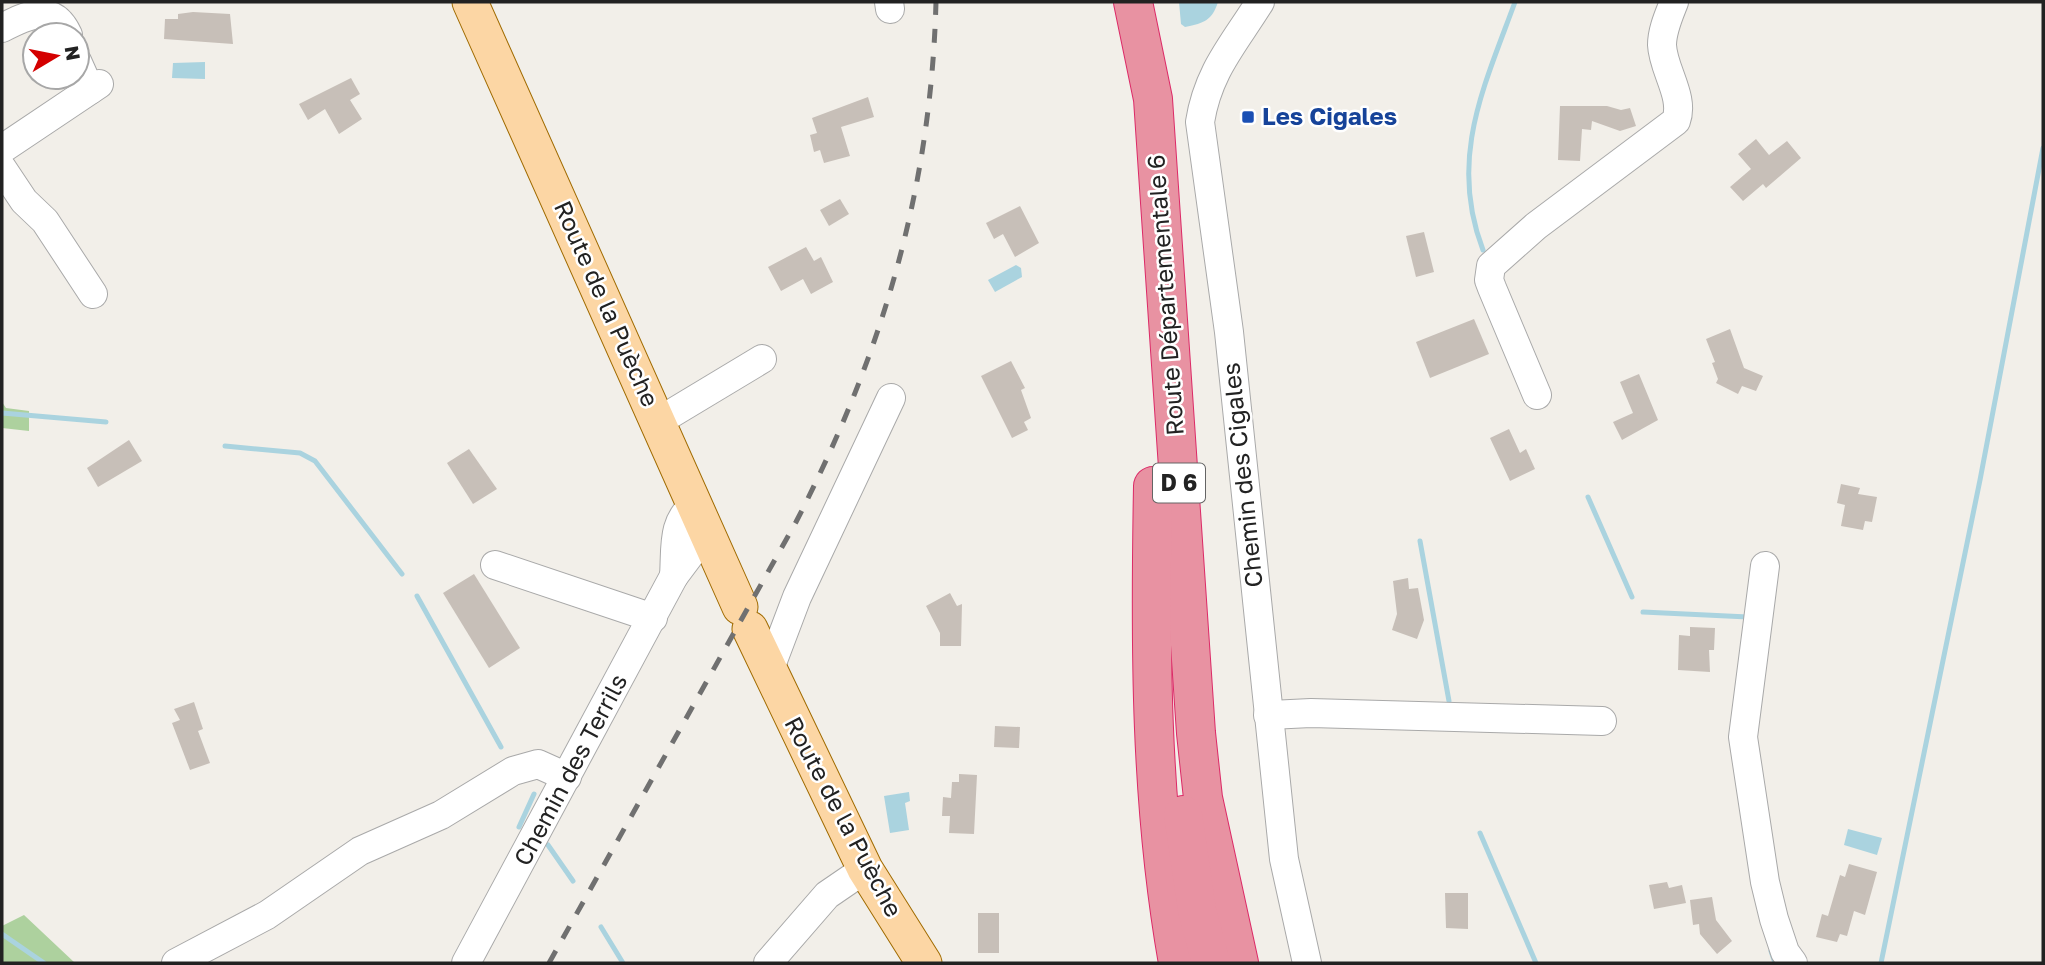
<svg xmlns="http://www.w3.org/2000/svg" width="2045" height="965" viewBox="0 0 2045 965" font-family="'Golos Text',sans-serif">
<rect width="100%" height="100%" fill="#f2efe9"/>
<g fill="#add19e">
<polygon points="2,402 6,408 29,411 29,431 2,428"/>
<polygon points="24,915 75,963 2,963 2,926"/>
</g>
<g fill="#aad3df">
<path d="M1179,2H1218C1212,20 1205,23 1185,27L1181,24Z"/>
<polygon points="205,62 205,79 172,78 173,63"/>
<polygon points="1016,265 1021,268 1022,277 995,292 988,280"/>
<polygon points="909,792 910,801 905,803 909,830 890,833 884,796"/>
<polygon points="1848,829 1882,838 1877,855 1844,845"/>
</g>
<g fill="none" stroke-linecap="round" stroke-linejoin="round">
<g stroke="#aad3df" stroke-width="5">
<path d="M1483,250C1448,159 1484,87 1515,2"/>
<polyline points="2,413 106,422"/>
<polyline points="225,446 300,453 315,461 402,574"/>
<polyline points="1588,497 1632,597"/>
<polyline points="1420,541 1449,701"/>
<polyline points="417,596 501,747"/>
<polyline points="1643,612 1748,617"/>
<polyline points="519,827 534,794"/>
<polyline points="1480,833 1536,963"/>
<polyline points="548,845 573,881"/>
<polyline points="601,927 623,963"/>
<polyline points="2,934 44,963"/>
<polyline points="1771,951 1775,963"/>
<polyline points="1881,963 1980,480 2043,148"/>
</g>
</g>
<g fill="#c7bfb8">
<polygon points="193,12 230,14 233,44 164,39 165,19 178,19 178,14"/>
<polygon points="351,78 360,94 350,100 362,119 339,134 325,109 308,120 299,104"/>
<polygon points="868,97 874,117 841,127 850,156 824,163 820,150 814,152 810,135 817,133 812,118"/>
<polygon points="1560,106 1607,106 1621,110 1630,108 1636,126 1620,131 1592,121 1591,130 1582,129 1580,161 1558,160"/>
<polygon points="1756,139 1769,155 1787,141 1801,158 1766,188 1763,184 1743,201 1730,187 1751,169 1738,154"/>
<polygon points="840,199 849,214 829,226 820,210"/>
<polygon points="1020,206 1039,243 1015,257 1003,234 994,239 986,223"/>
<polygon points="1424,232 1434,272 1416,277 1406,236"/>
<polygon points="806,247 814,261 821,257 833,282 811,294 803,279 781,291 768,267"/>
<polygon points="1474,319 1489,354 1430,378 1416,342"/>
<polygon points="1730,329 1744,368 1763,376 1756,391 1742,386 1738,394 1716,383 1718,379 1712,363 1715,362 1706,339"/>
<polygon points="1011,361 1025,388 1021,390 1031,418 1024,422 1028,430 1012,438 981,376"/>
<polygon points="1639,374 1658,420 1622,440 1613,422 1633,413 1620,382"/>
<polygon points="1509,429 1520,453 1526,449 1535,469 1510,481 1490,438"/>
<polygon points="129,440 142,461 98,487 87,468"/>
<polygon points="469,449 497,489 473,504 447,463"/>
<polygon points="1841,484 1860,488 1858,494 1877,497 1872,522 1865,521 1863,530 1841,526 1845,505 1837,503"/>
<polygon points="474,574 520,648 489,668 443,593"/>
<polygon points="1408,578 1409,589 1418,588 1424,620 1417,639 1392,630 1397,614 1393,581"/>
<polygon points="950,593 957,606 962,604 961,646 940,646 940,633 926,606"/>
<polygon points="1690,627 1715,628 1714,650 1709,650 1710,672 1678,670 1679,635 1690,636"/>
<polygon points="194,702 203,729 198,731 210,763 190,770 172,723 180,720 174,709"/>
<polygon points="995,726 1020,727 1019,748 994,747"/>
<polygon points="959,774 977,775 974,834 949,833 950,816 942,816 943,797 951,798 952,782 959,782"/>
<polygon points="1849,864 1877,872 1865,915 1854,911 1847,936 1840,934 1837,942 1816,937 1822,914 1828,916 1840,875 1845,877"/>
<polygon points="1667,882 1669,888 1682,885 1686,903 1654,909 1649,885"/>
<polygon points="1445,893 1468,893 1468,929 1446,928"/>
<polygon points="1712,897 1716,920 1732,941 1717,954 1700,934 1699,924 1693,925 1690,900"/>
<rect x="978" y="913" width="21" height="40"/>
</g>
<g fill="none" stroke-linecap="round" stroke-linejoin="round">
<defs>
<g id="minor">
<polyline points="889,2 890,9"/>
<path d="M1260,2C1234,44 1208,71 1200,122L1229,332L1284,859L1307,963"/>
<path d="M2,28C27,15 53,2 68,35"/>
<polyline points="77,61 90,90"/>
<polyline points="2,149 99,84"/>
<polyline points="2,168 24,201 45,221 93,294"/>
<path d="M1537,395L1492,288L1489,280L1491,266L1536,226L1676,121C1685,97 1663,70 1662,45C1662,30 1669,15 1674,2"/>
<polyline points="659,421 762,359"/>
<path d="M696,504C671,520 676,549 674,576L695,548L710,538"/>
<polyline points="495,565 653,618"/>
<polyline points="1765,566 1743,737 1765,882 1774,919 1785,952 1793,963"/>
<polyline points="769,671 797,597 891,398"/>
<polyline points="1268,715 1311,713 1602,721"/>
<polyline points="176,963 267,915 360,851 441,815 513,771 538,764 567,777"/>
<polyline points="466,963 674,576"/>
<polyline points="768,963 827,895 865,869"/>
</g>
<g id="major">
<polyline points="470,2 740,607"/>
<polyline points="750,629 865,869 924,963"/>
</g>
<g id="highway">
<polyline points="1133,2 1153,99 1196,733 1203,798 1239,963"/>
<path d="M1153,486C1150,647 1150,805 1178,963"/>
<polyline points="1183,815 1197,910 1211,963"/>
</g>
</defs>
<use href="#minor" stroke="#a9a9a9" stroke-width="30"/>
<use href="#major" stroke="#a06b00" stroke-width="37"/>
<use href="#highway" stroke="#dc2a67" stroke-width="40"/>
<use href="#minor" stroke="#fff" stroke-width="28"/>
<use href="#major" stroke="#fcd6a4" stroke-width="35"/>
<use href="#highway" stroke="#e892a2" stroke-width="38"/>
<path stroke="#707070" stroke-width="5" stroke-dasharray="14 14" stroke-linecap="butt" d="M549,963L796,522C882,355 931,190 936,2"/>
</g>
<rect fill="#1a4fb4" stroke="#fff" stroke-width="2.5" x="1241" y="110" width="14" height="14" rx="3.5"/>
<g text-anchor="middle" stroke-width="5" stroke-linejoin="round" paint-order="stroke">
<rect fill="#fff" stroke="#646464" stroke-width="2" x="1153" y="463.5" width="52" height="39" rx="5"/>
<g font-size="23" font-weight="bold" fill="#222">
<text x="1179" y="491">D 6</text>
</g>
<g font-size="24" font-weight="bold" fill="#164399" stroke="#fff" text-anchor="start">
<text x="1262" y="125">Les Cigales</text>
</g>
<g font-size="24" fill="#222" stroke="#fff">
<text transform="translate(1166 295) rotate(-94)" y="8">Route Départementale 6</text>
<text transform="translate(606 304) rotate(66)" y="8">Route de la Puèche</text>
<text transform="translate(1243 475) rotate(-96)" y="8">Chemin des Cigales</text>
<text transform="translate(571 770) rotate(-62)" y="8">Chemin des Terrils</text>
<text transform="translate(843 817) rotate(62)" y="8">Route de la Puèche</text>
</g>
</g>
<rect width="2045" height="965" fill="none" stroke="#222222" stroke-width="7"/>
<g transform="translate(56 56) rotate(80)"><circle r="33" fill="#ffffff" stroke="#a7a7a7" stroke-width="2"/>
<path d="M0-5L12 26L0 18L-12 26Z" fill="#d40000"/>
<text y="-10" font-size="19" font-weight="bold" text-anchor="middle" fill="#222222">N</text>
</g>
</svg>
